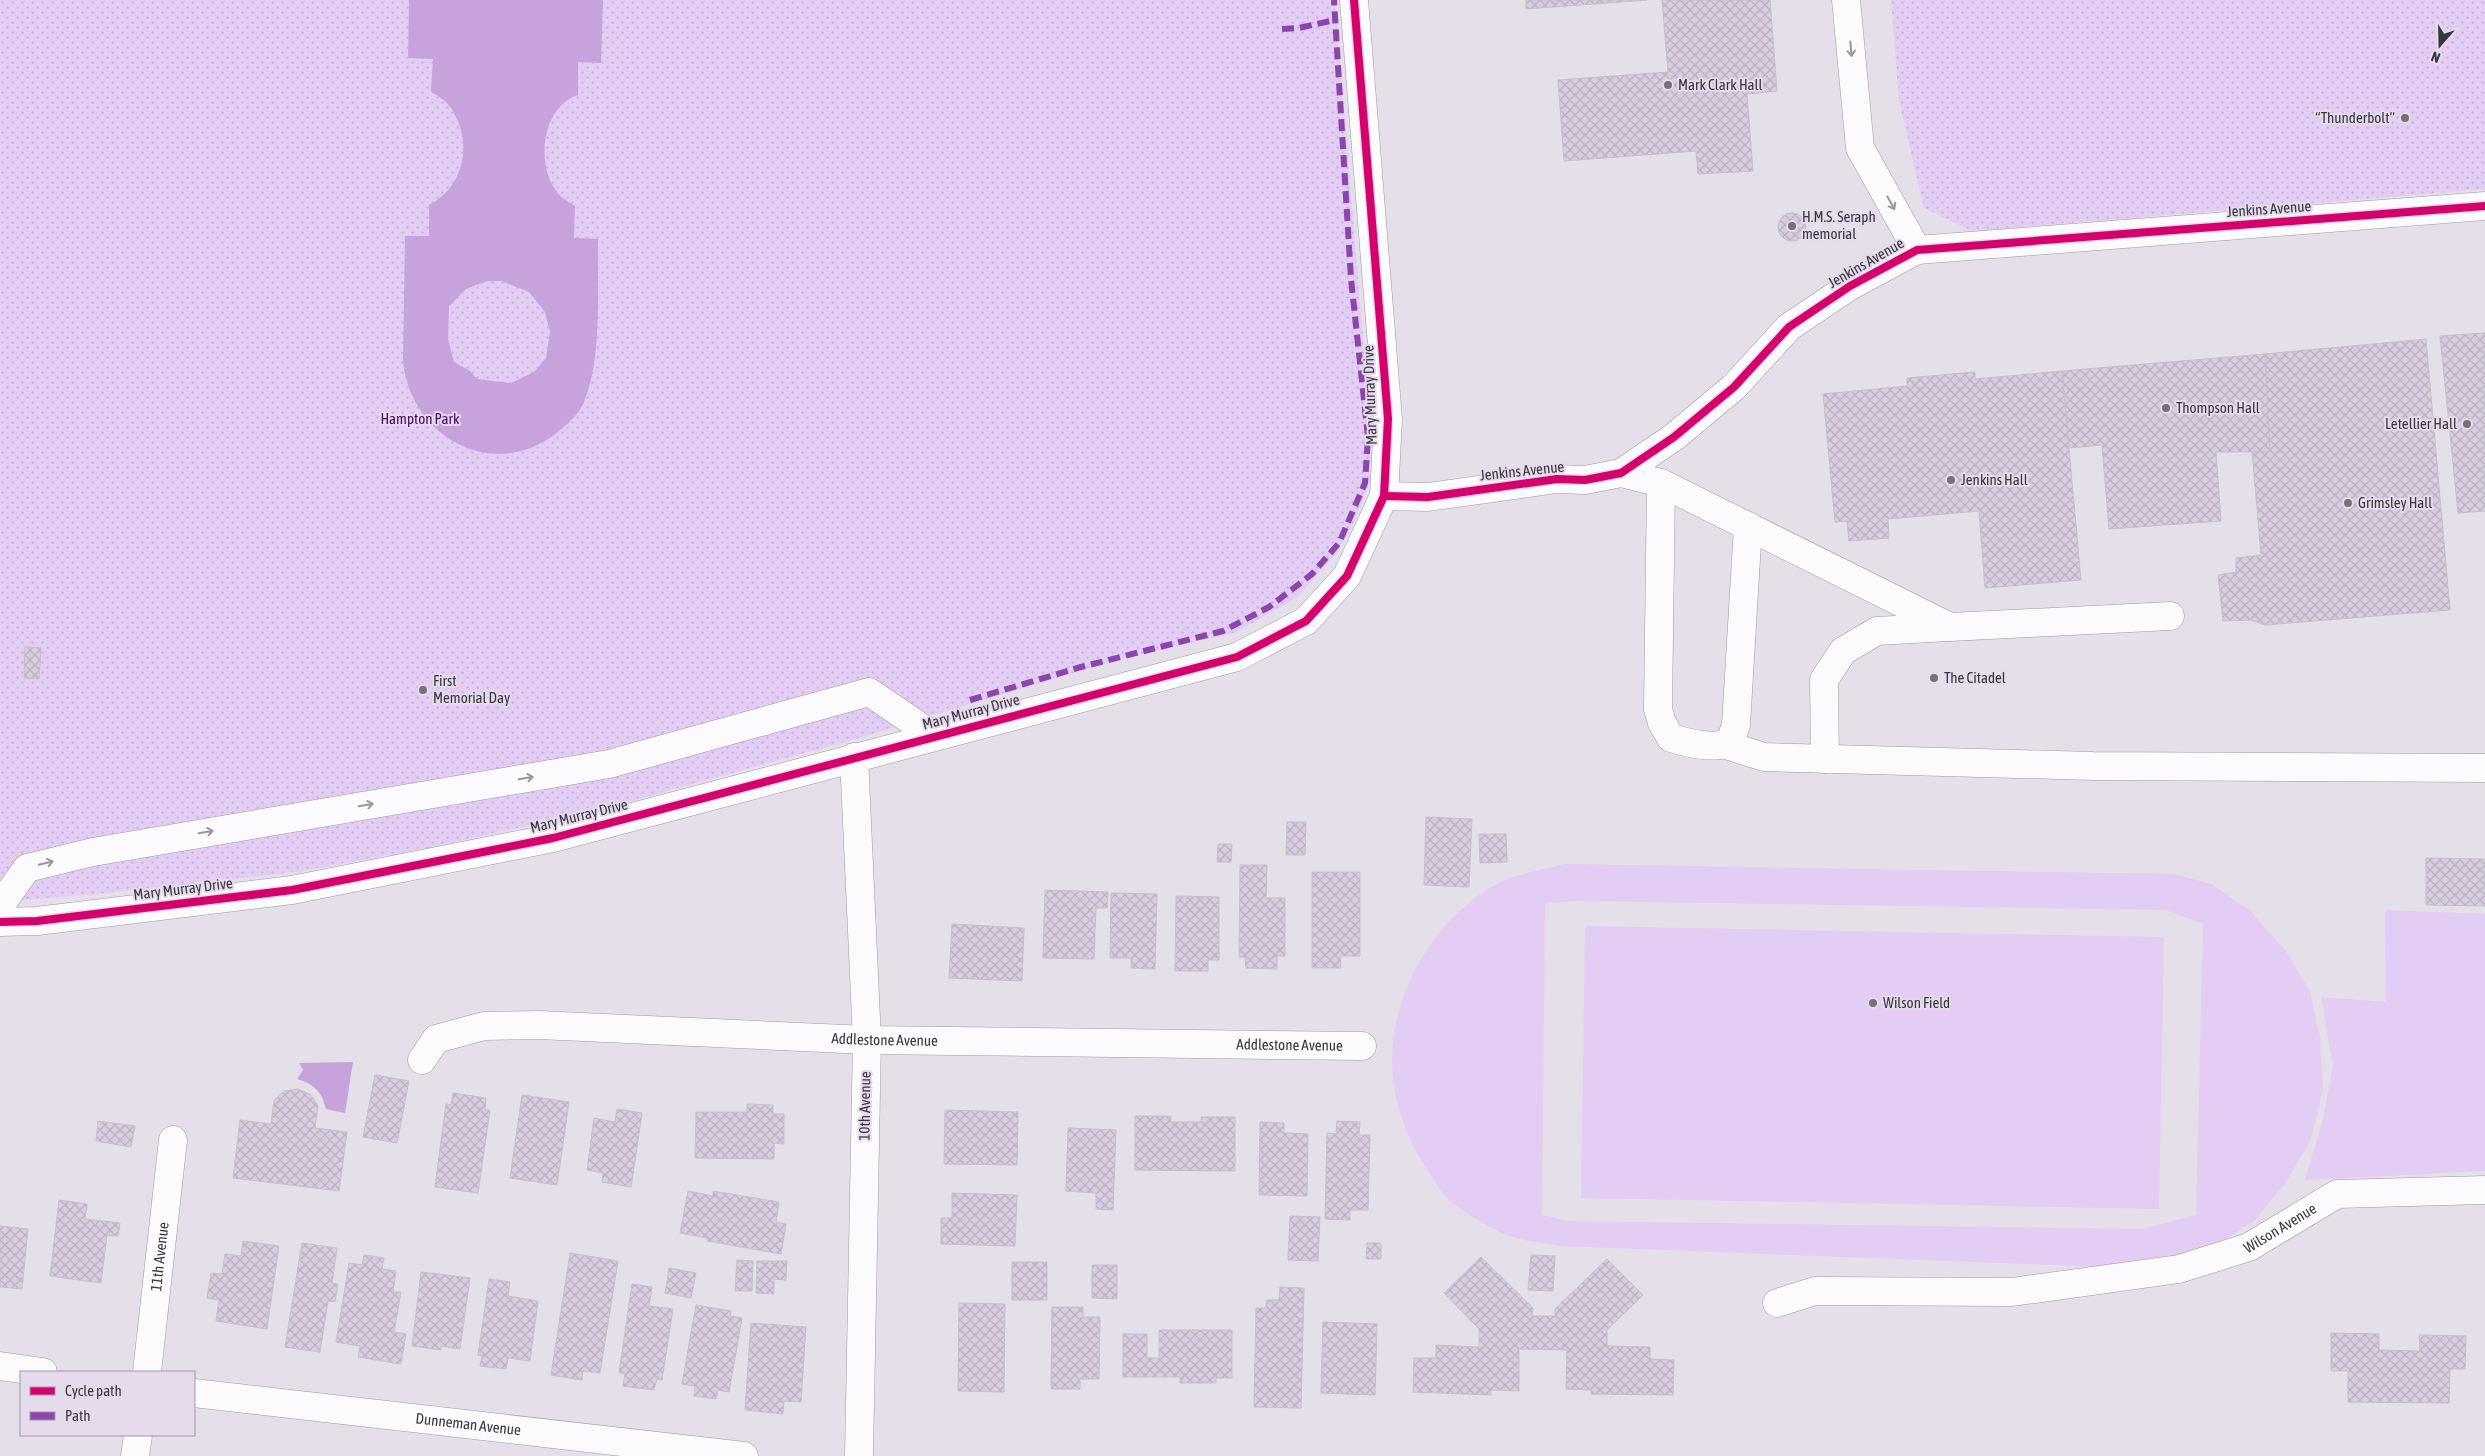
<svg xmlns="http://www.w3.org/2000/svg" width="2485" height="1456" viewBox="0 0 2485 1456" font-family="'Asap Condensed',sans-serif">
<defs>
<pattern id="grass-dots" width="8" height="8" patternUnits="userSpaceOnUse" patternTransform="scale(1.25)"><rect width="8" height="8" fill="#e4cdf4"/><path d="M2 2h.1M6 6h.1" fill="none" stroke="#c4b1d2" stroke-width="1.8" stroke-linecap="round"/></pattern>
<pattern id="building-cross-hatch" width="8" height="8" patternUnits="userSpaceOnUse" patternTransform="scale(1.25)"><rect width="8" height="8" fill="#d8cde0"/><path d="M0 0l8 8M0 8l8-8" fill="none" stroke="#bab1c1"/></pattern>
</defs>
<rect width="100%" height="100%" fill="#e4dfe8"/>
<g fill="url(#grass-dots)">
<polygon points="0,0 1335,0 1371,437 1370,481 1355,520 1335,555 1296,598 1237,632 1115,660 859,738 595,811 427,848 303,871 96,894 0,902"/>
<polygon points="1891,0 2485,0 2485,189 1972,231 1924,208 1899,101"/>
</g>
<g fill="#e4cdf4" fill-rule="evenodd">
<path d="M1565,864L2174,874L2212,884L2250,911L2286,951L2310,992L2320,1037L2323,1089L2311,1139L2286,1182L2254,1221L2214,1246L2161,1265L2105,1267L1561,1246C1546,1243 1530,1242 1516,1238C1491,1230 1465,1214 1445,1196C1438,1188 1432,1176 1426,1168C1407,1138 1393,1101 1392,1065C1390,994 1434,918 1497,884C1517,873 1543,870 1565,864ZM1579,901L2166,910L2203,924L2196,1215L2143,1229L1569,1221L1542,1215L1545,903Z"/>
<polygon points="2385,910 2485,914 2485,1171 2305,1180 2323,1119 2333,1066 2321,997 2386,1002"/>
<polygon points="1585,926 2164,937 2159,1209 1581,1198"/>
</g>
<g fill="#c6a4db" fill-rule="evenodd">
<path d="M409,0H603L601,63L578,62V95C542,106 535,165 557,192C561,198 569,202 575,206L574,238L598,239C597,287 603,367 581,408C575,418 563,428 554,435C490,482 410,435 403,361L405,236H429V205C467,186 474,135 447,103C442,98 436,95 431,91L433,59L408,58ZM487,281H501L529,292L545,312L550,332L546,358L534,372L511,383L477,379L470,371L454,362L448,339L449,306L466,289Z"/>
<path d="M353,1062L345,1113L326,1109C322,1092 314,1084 297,1079L303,1070L299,1063Z"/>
</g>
<g fill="url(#building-cross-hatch)" stroke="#c4c0c7">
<polygon points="1526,0 1647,0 1526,9"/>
<polygon points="1662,0 1770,0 1777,91 1747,94 1753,171 1698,174 1696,151 1564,161 1558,80 1668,72"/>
<circle cx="1792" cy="227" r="14"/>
<polygon points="2485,333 2485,511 2458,513 2440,336"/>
<polygon points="2426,339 2450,610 2265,625 2251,620 2223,621 2218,575 2236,572 2236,558 2261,555 2252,451 2270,452 2265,354"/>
<polygon points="2265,354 2270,452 2216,452 2221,521 2109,529 2102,445 2069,448 2062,371"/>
<polygon points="2062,371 2081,580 1985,588 1979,511 1888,519 1889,538 1849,541 1847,521 1835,522 1823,394 1907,386 1907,378 1975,372 1975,379"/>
<polygon points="25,647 41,648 39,679 24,678"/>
<polygon points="1426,817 1472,819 1469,887 1424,885"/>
<polygon points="1287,822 1306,822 1305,855 1286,855"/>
<polygon points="1479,834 1506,834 1507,862 1480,863"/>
<polygon points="1218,844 1232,844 1231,862 1217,862"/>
<polygon points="2426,858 2485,859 2485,906 2426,905"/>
<polygon points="1240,865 1267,865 1266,898 1285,898 1285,956 1277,956 1277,969 1246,968 1245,957 1239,957"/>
<polygon points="1312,872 1360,872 1360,956 1340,956 1341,968 1312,968"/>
<polygon points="1045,890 1108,892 1107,908 1096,908 1094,959 1043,958"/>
<polygon points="1111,893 1157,894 1155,969 1131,968 1131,958 1110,958"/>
<polygon points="1176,896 1219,897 1219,960 1208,960 1208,971 1175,971"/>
<polygon points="952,924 1024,928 1022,981 949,978"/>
<polygon points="375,1075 409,1081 397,1143 363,1137"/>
<polygon points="298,1089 310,1094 318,1106 315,1128 347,1132 339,1191 233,1178 240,1120 271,1124 274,1100 284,1091"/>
<polygon points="453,1093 486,1098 485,1110 490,1110 478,1193 435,1187 446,1104 451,1105"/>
<polygon points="522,1095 569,1102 557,1185 510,1178"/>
<polygon points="747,1104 773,1105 773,1114 784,1114 784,1144 774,1143 774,1159 695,1158 696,1112 747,1112"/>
<polygon points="617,1109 642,1113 631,1187 602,1182 603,1173 587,1170 594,1118 615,1122"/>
<polygon points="945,1110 1018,1112 1017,1165 944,1164"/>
<polygon points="1135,1116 1171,1116 1171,1122 1201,1122 1201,1117 1235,1117 1235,1171 1135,1170"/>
<polygon points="98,1121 135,1126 131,1147 96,1141"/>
<polygon points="1337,1121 1360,1122 1359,1135 1370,1135 1368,1210 1350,1210 1350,1220 1325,1219 1327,1133 1336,1134"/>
<polygon points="1260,1122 1284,1123 1284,1133 1308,1134 1307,1196 1259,1195"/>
<polygon points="1068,1128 1116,1130 1113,1210 1096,1209 1096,1193 1066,1191"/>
<polygon points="688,1191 713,1196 713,1191 779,1202 776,1222 786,1224 781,1254 707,1241 707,1238 680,1233"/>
<polygon points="952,1193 1017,1195 1015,1246 941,1244 941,1218 952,1218"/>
<polygon points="59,1200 87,1204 85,1219 120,1223 118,1236 107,1235 101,1283 50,1276"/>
<polygon points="1290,1216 1320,1217 1318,1261 1288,1260"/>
<polygon points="0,1226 28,1229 22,1289 0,1287"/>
<polygon points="243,1241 279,1246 267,1329 216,1321 219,1300 207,1298 211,1273 222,1274 225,1254 241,1256"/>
<polygon points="302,1243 337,1248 332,1283 338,1284 335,1302 328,1301 320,1352 285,1347"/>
<polygon points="1367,1243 1381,1243 1381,1259 1366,1259"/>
<polygon points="570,1253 618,1261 600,1373 583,1371 582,1380 551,1375"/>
<polygon points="364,1255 384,1258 382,1269 396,1271 393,1292 401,1292 394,1332 406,1334 401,1364 358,1357 360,1346 336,1342 349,1263 362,1265"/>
<polygon points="1531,1255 1555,1256 1553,1291 1528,1290"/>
<polygon points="1481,1257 1533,1308 1532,1316 1555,1316 1555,1309 1607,1259 1643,1295 1607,1330 1607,1346 1650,1347 1650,1359 1674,1360 1673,1395 1591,1394 1591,1390 1566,1389 1567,1350 1519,1349 1519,1391 1491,1390 1491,1395 1413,1392 1414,1358 1436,1358 1436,1345 1479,1347 1479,1329 1444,1293"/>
<polygon points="737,1260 753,1261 752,1291 735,1291"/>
<polygon points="757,1261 787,1261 786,1280 774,1279 774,1294 756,1293"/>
<rect x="1012" y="1262" width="35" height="38"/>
<polygon points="1092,1265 1117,1265 1117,1299 1092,1298"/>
<polygon points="669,1268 696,1273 691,1298 665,1293"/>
<polygon points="421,1272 470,1278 460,1349 441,1346 441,1350 412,1346"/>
<polygon points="489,1279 510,1282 508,1296 538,1301 530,1361 508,1358 506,1369 480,1366 482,1356 478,1355"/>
<polygon points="632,1284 652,1287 649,1306 673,1309 662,1380 657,1379 654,1390 623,1386 625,1374 619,1373"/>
<polygon points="1280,1287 1304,1288 1301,1408 1254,1407 1256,1308 1266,1308 1266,1300 1279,1300"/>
<polygon points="959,1303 1005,1304 1004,1392 958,1391"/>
<polygon points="696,1305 731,1311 730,1316 742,1318 729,1392 718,1390 716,1399 694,1396 695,1386 682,1384"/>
<polygon points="1052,1307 1083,1307 1083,1317 1100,1317 1099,1379 1080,1379 1080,1389 1051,1389"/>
<polygon points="1323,1322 1377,1324 1375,1395 1321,1393"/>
<polygon points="751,1323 806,1327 801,1402 784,1401 783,1414 745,1410"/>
<polygon points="1159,1330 1232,1330 1232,1378 1216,1378 1216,1383 1180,1383 1180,1377 1123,1377 1123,1334 1147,1334 1147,1358 1159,1358"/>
<polygon points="2331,1333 2379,1334 2379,1350 2420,1351 2419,1335 2466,1336 2465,1369 2450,1369 2449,1403 2348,1402 2348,1371 2331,1371"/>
</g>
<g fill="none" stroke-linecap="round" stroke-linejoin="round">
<defs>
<g id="minor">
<polyline points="1846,0 1860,148 1917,250"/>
<polyline points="1621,473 1661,483 1950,627 2170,616"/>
<path d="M1661,483L1658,709L1662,723L1671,738C1684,742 1720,752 1730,740C1733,736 1734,729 1736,725L1748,526"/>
<polyline points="1384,496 1428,497 1557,479 1585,480 1621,473 1674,437 1734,387 1789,327 1850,286 1917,250 2485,206"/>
<polyline points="1723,744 1764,757 2093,766 2485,768"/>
<polyline points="854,757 867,1040 859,1456"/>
<polyline points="1825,759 1824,680 1843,651 1877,631 1948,627"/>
<polyline points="0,906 27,868 93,852 609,764 869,692 934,736"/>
<polyline points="0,922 37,921 292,890 553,838 1237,657 1306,621 1347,576 1384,496 1388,419 1354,0"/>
<path id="s1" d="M422,1060L436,1039L484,1026L539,1025L867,1040L1362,1046"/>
<path id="s2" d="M1777,1303L1815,1291L2012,1292L2179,1269L2249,1247L2337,1194L2485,1190"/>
<polyline points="0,1366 43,1372"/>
<path id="s3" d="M147,1372L173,1140"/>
<path id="s4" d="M194,1393L744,1456"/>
<polyline points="135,1456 138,1435"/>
</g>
</defs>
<use href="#minor" stroke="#9e9aa0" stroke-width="29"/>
<use href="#minor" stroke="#fbfafc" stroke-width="28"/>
<g stroke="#8e44ad" stroke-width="6" stroke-dasharray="12 6" stroke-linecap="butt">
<polyline points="1282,29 1299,28 1335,20"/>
<polyline points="970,700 1081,667 1223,631 1269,607 1312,574 1339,543 1365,483 1368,437 1351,279 1334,0"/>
</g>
<defs>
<g id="cycleway">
<polyline points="1384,496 1428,497 1557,479 1585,480 1621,473 1674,437 1734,387 1789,327 1850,286 1917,250 2485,206"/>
<polyline points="0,922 37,921 292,890 553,838 1237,657 1306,621 1347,576 1384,496 1388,419 1354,0"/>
</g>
</defs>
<use href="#cycleway" stroke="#e5dbec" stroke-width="11"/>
<use href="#cycleway" stroke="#d6006c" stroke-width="8"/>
</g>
<defs><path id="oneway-shaft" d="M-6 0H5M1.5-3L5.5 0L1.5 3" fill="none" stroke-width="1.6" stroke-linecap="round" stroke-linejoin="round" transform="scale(1.25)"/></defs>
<g stroke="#9a989c">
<use href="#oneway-shaft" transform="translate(1851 49) rotate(85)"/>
<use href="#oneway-shaft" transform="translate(1891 203) rotate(61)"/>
<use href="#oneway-shaft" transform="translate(526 778) rotate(-10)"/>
<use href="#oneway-shaft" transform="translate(366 805) rotate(-10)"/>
<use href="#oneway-shaft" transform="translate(206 832) rotate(-10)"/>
<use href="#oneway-shaft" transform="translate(46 863) rotate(-14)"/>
</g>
<g fill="#767179" stroke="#e5dbec" stroke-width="2">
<circle cx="1668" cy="85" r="5"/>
<circle cx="2405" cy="118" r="5"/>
<circle cx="1792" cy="226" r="5"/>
<circle cx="2166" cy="408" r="5"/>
<circle cx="2467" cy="424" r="5"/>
<circle cx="1951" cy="480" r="5"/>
<circle cx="2348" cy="503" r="5"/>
<circle cx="1934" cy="678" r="5"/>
<circle cx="423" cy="690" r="5"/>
<circle cx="1873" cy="1003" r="5"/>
</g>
<g text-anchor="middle" stroke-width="4" stroke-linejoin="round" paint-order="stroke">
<g font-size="15" fill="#3a363d" stroke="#e5dbec" text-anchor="start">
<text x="1678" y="90">Mark Clark Hall</text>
<text x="2395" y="123" text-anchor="end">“Thunderbolt”</text>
<text x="1802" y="222">H.M.S. Seraph<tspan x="1802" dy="17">memorial</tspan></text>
<text x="2176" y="413">Thompson Hall</text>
<text x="2457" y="429" text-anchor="end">Letellier Hall</text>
<text x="1961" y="485">Jenkins Hall</text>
<text x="2358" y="508">Grimsley Hall</text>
<text x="1944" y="683">The Citadel</text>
<text x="433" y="686">First<tspan x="433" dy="17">Memorial Day</tspan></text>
<text x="1883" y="1008">Wilson Field</text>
</g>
<g font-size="15" fill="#3a363d" stroke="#e5dbec">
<text transform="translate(2269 209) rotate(-4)" y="5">Jenkins Avenue</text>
<text transform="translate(1866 263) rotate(-30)" y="5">Jenkins Avenue</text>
<text transform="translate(1370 395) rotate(-92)" y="5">Mary Murray Drive</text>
<text transform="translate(1522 471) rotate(-6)" y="5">Jenkins Avenue</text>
<text transform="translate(971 712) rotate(-15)" y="5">Mary Murray Drive</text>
<text transform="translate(579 816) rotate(-14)" y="5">Mary Murray Drive</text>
<text transform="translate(183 889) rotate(-7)" y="5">Mary Murray Drive</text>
<text dy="5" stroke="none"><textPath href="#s1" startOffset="476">Addlestone Avenue</textPath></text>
<text dy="5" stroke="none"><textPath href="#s1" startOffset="881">Addlestone Avenue</textPath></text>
<text transform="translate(865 1106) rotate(-89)" y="5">10th Avenue</text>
<text dy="5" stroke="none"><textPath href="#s2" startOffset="515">Wilson Avenue</textPath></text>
<text dy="5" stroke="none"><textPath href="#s3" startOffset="116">11th Avenue</textPath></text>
<text dy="5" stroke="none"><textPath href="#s4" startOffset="276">Dunneman Avenue</textPath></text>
</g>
<g font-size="15" fill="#470563" stroke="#e5dbec">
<text x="420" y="424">Hampton Park</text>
</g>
</g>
<rect x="20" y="1371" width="175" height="65" fill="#e5dbec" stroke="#a199a6"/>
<rect x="30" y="1387" width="25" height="8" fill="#d6006c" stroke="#a199a6"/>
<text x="65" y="1396" font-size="15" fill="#3a363d">Cycle path</text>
<rect x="30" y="1412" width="25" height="8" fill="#8e44ad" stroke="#a199a6"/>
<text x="65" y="1421" font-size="15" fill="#3a363d">Path</text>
<g transform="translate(2440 45) rotate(200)" stroke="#e5dbec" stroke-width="4" paint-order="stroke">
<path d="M0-4L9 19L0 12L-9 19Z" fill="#3a363d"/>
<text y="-8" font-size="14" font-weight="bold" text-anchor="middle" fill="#3a363d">N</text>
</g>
</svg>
